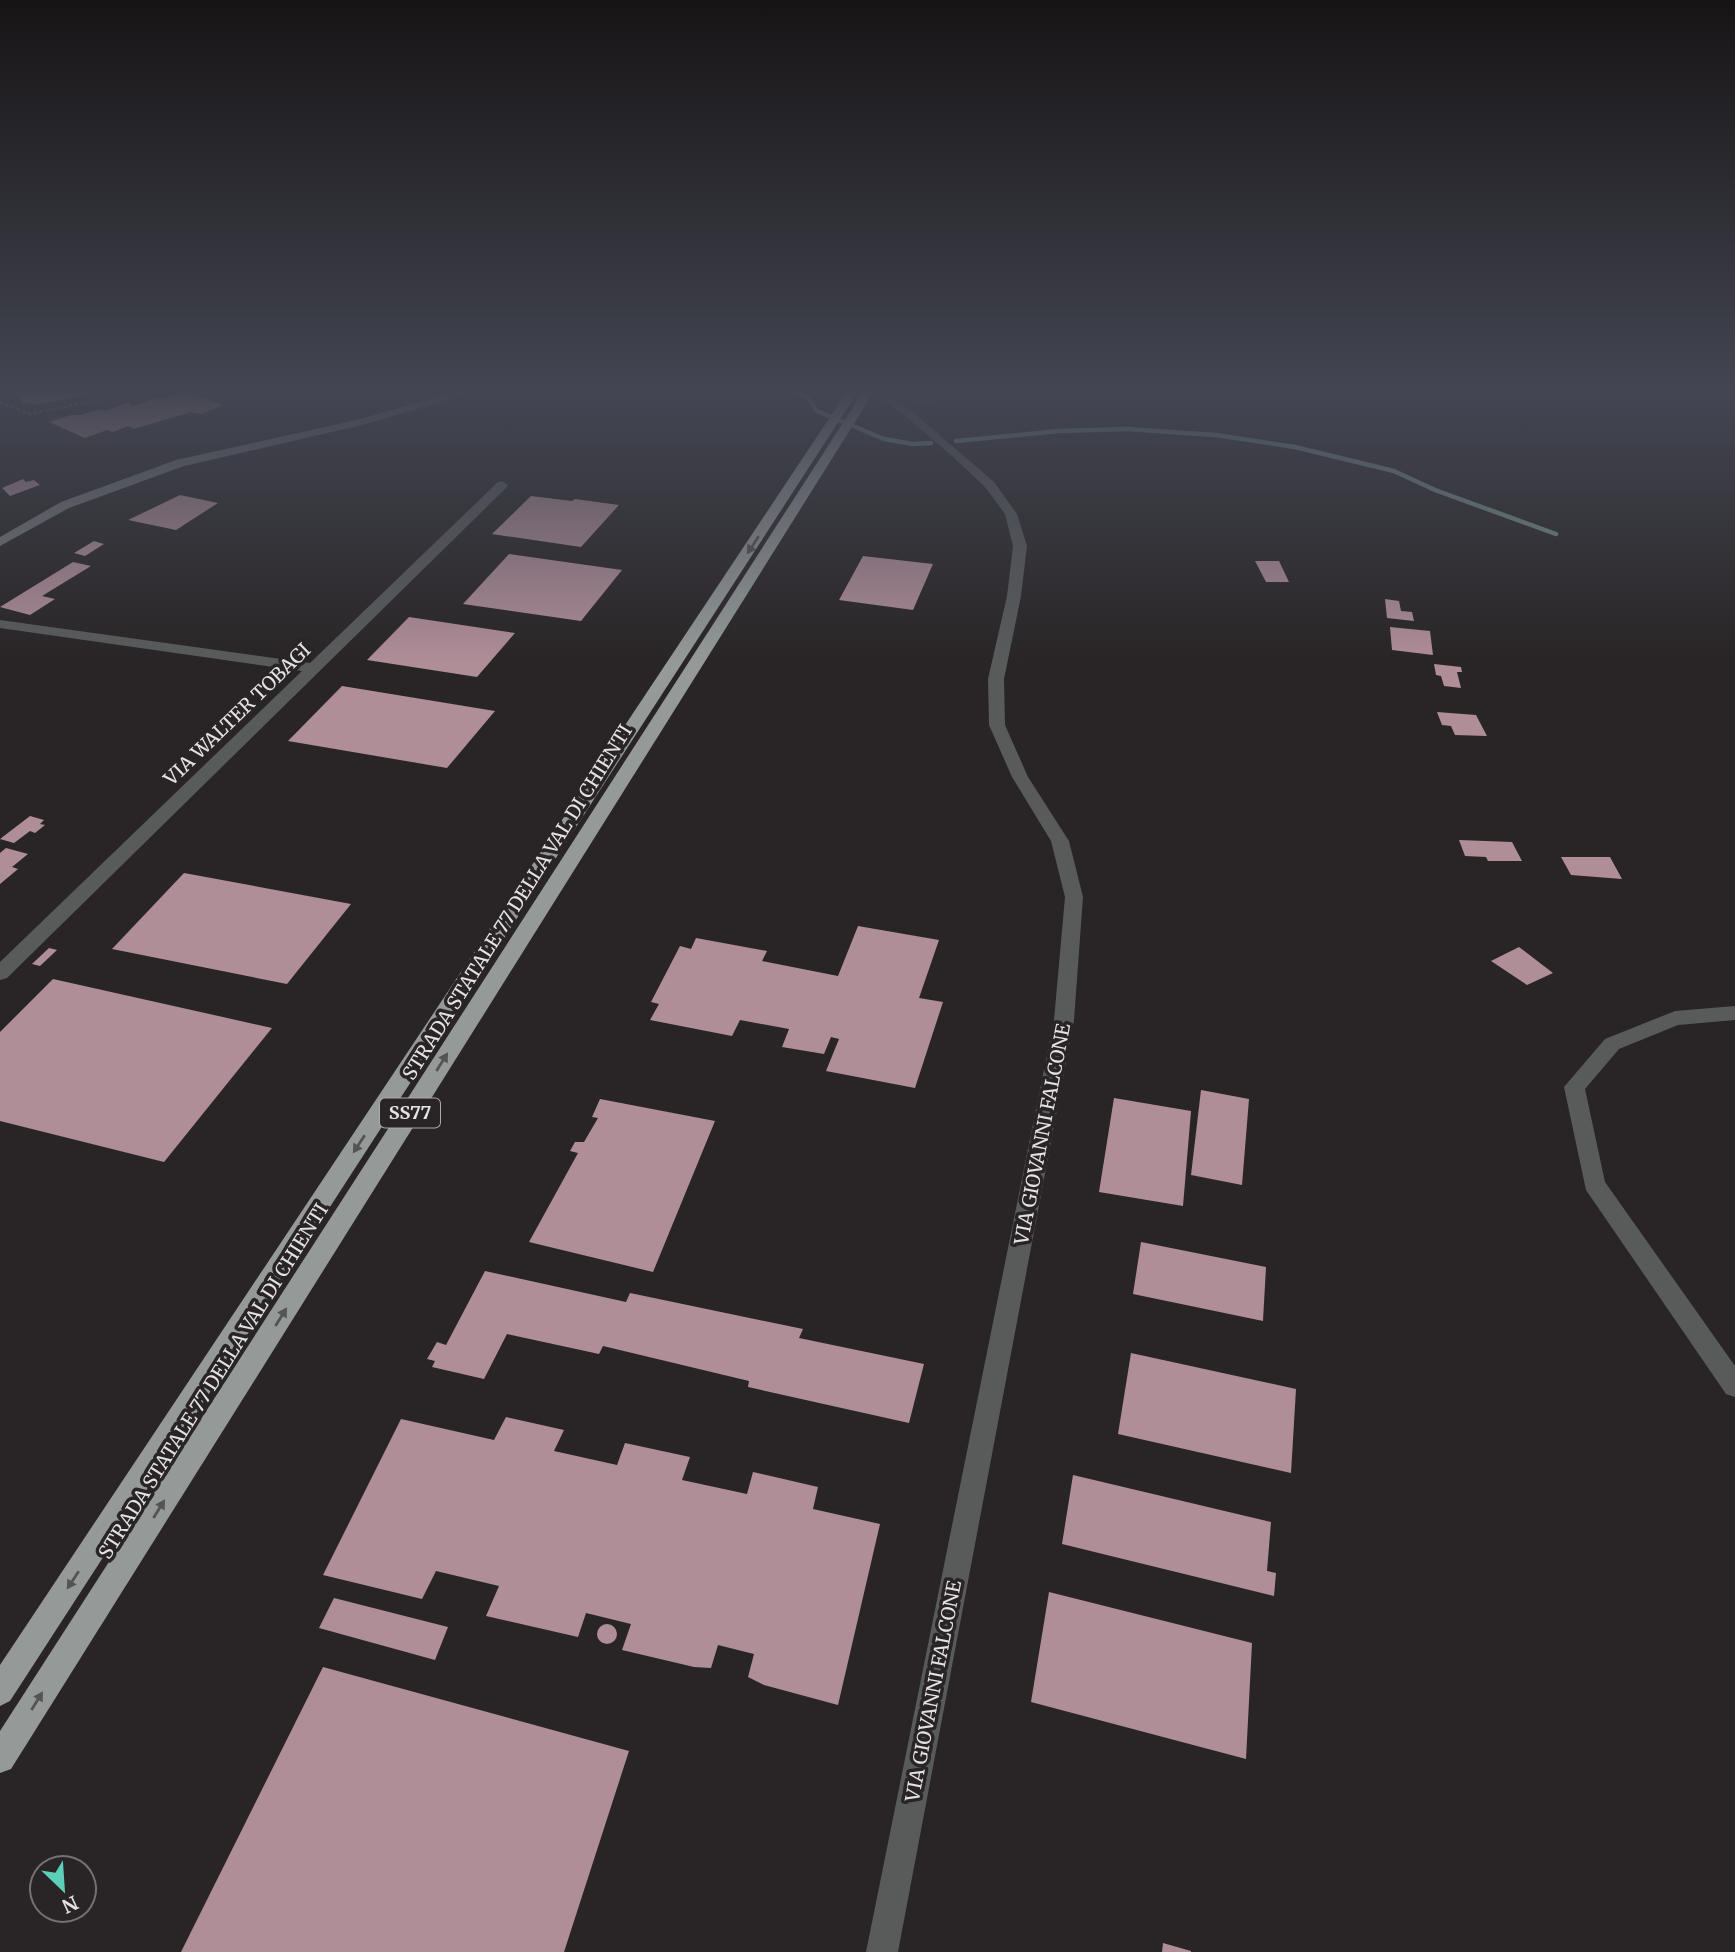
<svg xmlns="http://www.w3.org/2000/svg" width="1735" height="1952" viewBox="0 0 1735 1952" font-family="Merriweather,serif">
<rect width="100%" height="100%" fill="#292526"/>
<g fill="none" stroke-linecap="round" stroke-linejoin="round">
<g stroke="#7a938e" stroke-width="4.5">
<polyline points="793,390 808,398 817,411 884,439 913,444 931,443"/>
<polyline points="956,441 1059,431 1127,429 1216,435 1295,447 1394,471 1435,490 1556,534"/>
</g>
</g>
<g fill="#b08e98">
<polygon points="11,390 86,390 89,394 34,405 31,402 25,404"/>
<polygon points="187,391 223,405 201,414 191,412 134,429 128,426 113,432 107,430 85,438 49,422 71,415 81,415 99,409 105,411 127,403 133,406 158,397 163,399"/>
<polygon points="23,479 26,482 34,480 40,485 10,496 2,488"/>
<polygon points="180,495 218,503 176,530 128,520"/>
<polygon points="531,496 572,501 575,499 619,505 581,547 492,534"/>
<polygon points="94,541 104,544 85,556 74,553"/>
<polygon points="509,554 622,570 581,621 463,604"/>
<polygon points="863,556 933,564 913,610 839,600"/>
<polygon points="1255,561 1279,561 1289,582 1266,582"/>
<polygon points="73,562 91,566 42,596 55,599 30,615 0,607"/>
<polygon points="1385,599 1399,601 1401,611 1412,612 1414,621 1387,618"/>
<polygon points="409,617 515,633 477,677 367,660"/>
<polygon points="1390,627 1430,631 1433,655 1392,650"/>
<polygon points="1434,664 1461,667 1462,672 1457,672 1461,688 1444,686 1441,676 1436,675"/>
<polygon points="342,686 495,711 447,768 288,741"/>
<polygon points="1437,712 1476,715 1487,736 1455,735 1451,726 1442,725"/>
<polygon points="30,816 44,820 40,824 45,825 35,833 30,831 14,843 0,839"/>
<polygon points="1459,840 1512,842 1522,861 1488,861 1486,857 1465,856"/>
<polygon points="6,848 28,854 12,867 18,869 0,884 0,853"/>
<polygon points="1561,857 1610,857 1622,879 1571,875"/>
<polygon points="184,873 351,904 287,984 112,949"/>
<polygon points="858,926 939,940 919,998 943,1002 915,1088 826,1071 839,1039 831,1037 824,1054 782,1047 789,1029 740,1020 732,1036 650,1020 659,1004 651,1002 680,946 691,949 696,938 767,951 762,961 838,976"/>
<polygon points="1519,947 1553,973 1527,985 1491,961"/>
<polygon points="49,948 57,950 40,966 32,964"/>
<polygon points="53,979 272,1028 164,1162 0,1121 0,1032"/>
<polygon points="1201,1090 1249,1099 1242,1185 1191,1175"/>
<polygon points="1114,1098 1191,1111 1183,1206 1099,1192"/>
<polygon points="600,1099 715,1121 653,1272 529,1242 578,1153 570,1151 575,1142 584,1142 598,1118 592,1117"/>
<polygon points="1141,1242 1266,1267 1263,1321 1133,1294"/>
<polygon points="485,1271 626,1302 630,1293 803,1329 799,1338 924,1364 909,1423 748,1387 749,1381 603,1346 599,1354 507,1334 484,1379 432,1367 435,1361 427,1359 437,1342 446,1345"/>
<polygon points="1131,1353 1296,1389 1291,1473 1118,1434"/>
<polygon points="506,1417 564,1430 554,1451 617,1465 625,1443 690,1457 682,1480 747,1494 753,1472 818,1487 813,1509 880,1524 838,1705 764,1685 748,1677 754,1654 718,1645 711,1668 694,1667 622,1650 631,1624 586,1613 578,1637 486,1616 499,1586 436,1571 422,1599 323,1575 401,1419 494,1440"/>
<polygon points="1073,1475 1271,1522 1267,1571 1276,1573 1274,1596 1062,1544"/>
<polygon points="1049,1592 1252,1643 1246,1759 1031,1702"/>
<polygon points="334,1598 448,1627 435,1660 319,1628"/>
<circle cx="607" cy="1634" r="10"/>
<polygon points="323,1667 629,1751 564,1952 181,1952"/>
<polygon points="1163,1943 1191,1951 1191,1952 1162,1952"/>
</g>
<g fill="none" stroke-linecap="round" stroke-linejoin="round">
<g stroke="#777374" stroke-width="2.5" stroke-dasharray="3.5 2.5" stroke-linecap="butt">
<polyline points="915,400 1011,397 1077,390"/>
<polyline points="0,402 29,414 148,390"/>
</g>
<polygon fill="#595b5b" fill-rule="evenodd" points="502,481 508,485 506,488 7,978 0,980 0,962 302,671 0,628 0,620 310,663 498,482"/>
<g fill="#595b5b" fill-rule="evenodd">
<polygon points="865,390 879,390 907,407 994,482 1017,514 1027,546 1021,596 1004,679 1005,725 1028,777 1069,841 1083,897 1074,1020 898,1952 866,1952 1054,1020 1065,897 1051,841 1012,777 989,725 988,679 1007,596 1013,546 1005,514 986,488 951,455 899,411"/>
<polygon points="1735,1006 1735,1020 1678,1025 1619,1049 1585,1089 1605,1182 1735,1366 1735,1397 1726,1394 1586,1190 1564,1087 1605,1039 1675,1011"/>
</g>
<polygon fill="#757978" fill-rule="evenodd" points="463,390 482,390 362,425 184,466 69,508 0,546 0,537 61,502 176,460 356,420"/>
<g fill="#959a99" fill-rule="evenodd">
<polygon points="848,390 859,390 10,1701 0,1706 0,1665"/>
<polygon points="864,390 875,390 11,1769 0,1773 0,1731"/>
</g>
</g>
<defs><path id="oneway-solid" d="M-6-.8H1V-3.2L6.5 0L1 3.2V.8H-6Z" transform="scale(1.75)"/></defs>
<g fill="#545454">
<use href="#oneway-solid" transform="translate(753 545) rotate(123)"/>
<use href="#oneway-solid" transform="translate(442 1062) rotate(-58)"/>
<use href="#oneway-solid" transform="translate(359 1144) rotate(123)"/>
<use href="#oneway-solid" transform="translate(281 1317) rotate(-58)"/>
<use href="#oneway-solid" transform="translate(159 1509) rotate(-58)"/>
<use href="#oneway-solid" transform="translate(73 1580) rotate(123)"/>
<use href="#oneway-solid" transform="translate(37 1701) rotate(-58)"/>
</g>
<linearGradient id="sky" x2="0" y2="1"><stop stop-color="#171415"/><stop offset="0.59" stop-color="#434652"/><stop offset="1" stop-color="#434652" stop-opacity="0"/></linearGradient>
<rect width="1735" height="664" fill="url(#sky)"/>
<g text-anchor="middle" stroke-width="7" stroke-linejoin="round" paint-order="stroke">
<rect fill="#292526" stroke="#ada9aa" stroke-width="2" x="380" y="1098.5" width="60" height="29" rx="5"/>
<g font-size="18" font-weight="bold" fill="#e5e2e3">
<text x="410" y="1119">SS77</text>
</g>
<g font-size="19" fill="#e5e2e3" stroke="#292526">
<text transform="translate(237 714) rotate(-44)" y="7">VIA WALTER TOBAGI</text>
<text transform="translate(517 902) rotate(-58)" y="7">STRADA STATALE 77 DELLA VAL DI CHIENTI</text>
<text transform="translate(1042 1134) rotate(-79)" y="7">VIA GIOVANNI FALCONE</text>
<text transform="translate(213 1381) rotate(-58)" y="7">STRADA STATALE 77 DELLA VAL DI CHIENTI</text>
<text transform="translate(933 1691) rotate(-79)" y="7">VIA GIOVANNI FALCONE</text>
</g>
</g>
<g transform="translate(63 1889) rotate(155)"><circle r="33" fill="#292526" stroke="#747172" stroke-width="2"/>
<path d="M0-5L12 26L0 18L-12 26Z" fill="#5cceba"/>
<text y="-10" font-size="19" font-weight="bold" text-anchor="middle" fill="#e5e2e3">N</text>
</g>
</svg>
